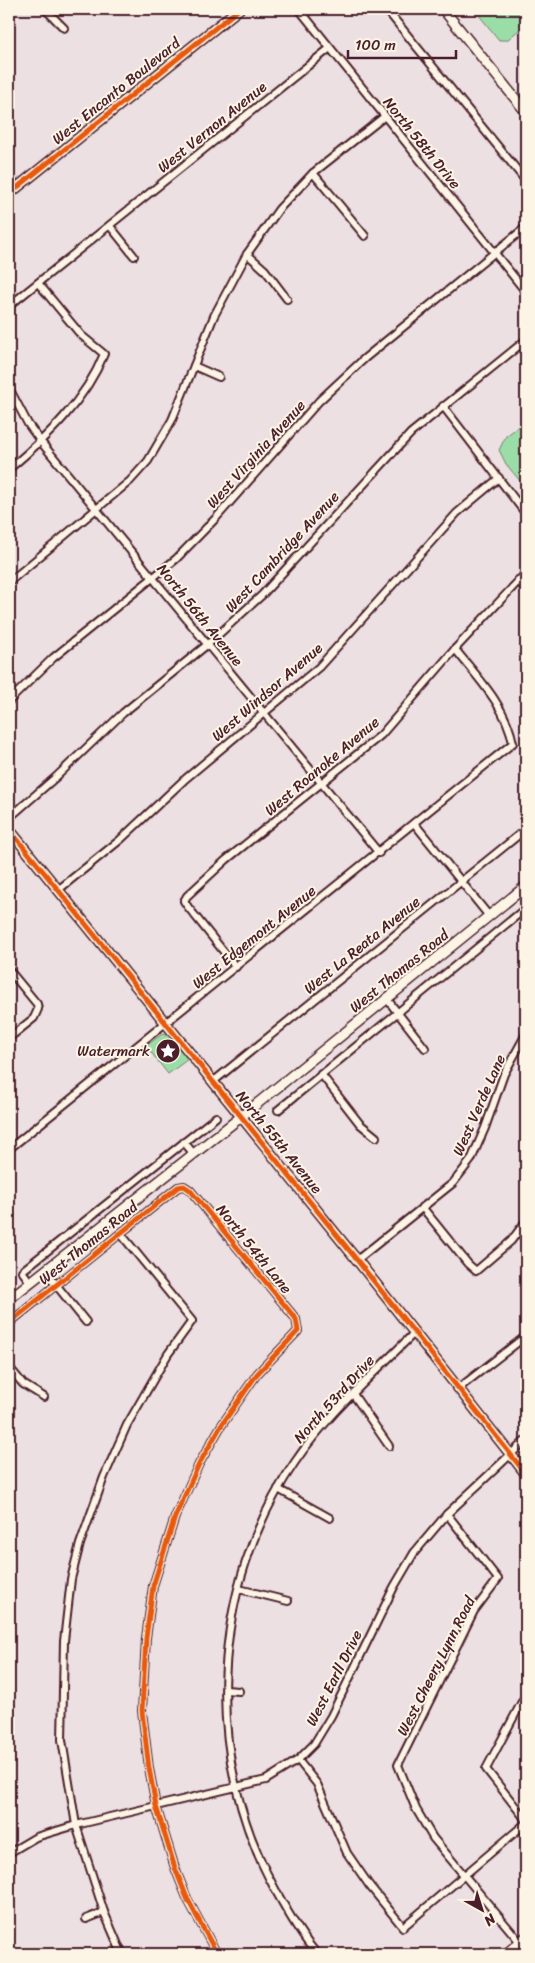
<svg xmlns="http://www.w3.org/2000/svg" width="535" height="1963" viewBox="0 0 535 1963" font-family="Sriracha,sans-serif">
<rect width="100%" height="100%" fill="#ece0e3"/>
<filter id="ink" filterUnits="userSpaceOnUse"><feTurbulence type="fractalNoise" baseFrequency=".02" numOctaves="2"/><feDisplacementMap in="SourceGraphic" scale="10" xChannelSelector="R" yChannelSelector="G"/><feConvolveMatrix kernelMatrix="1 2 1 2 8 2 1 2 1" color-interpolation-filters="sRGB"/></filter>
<g filter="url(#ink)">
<g fill="#9bdda7" stroke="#727e69">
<polygon points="474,9 526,9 526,24 507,40 499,40"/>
<polygon points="526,421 526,488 506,464 499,450 506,436"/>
<polygon points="162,1034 169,1036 188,1059 168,1074 146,1046"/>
</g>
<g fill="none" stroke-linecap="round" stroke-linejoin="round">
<defs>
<g id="street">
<polyline points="45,9 64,28"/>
<polyline points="299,9 526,292"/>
<polyline points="386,9 526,181"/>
<polyline points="313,173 365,236"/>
<polyline points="110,226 134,256"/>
<polyline points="247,254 265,270 287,299"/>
<polyline points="9,306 330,48"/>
<polyline points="194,366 219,377"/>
<polyline points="9,388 28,424 41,442 379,853"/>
<polyline points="443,406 526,514"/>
<path d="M9,469C47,437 85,401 104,354L81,335L38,283"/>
<polyline points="518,580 526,590"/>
<polyline points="9,582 130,481 148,461 172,420 214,316 247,254 279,209 313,173 385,116"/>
<polyline points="9,701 53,658 176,559 216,518 319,401 365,358 526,227"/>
<polyline points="9,818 56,777 123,713 208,644 262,595 411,433 526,340"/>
<polyline points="414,823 489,916"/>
<polyline points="58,890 120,840 184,780 319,667 457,513 499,478"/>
<polyline points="236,967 188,907 184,901 187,896 226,860 381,735 455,649 526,573"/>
<polyline points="9,970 37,1004 38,1009 34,1018 9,1038"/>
<polyline points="387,999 425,1048"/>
<polyline points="321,1074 360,1124 376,1137"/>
<polyline points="214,1081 526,829"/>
<polyline points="278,1110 526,908"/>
<polyline points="184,1142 193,1153"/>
<path d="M9,1149L513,743C506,706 478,678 455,649"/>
<polyline points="422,1207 468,1264 476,1271 511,1241 526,1221"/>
<polyline points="121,1234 192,1321 168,1354 127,1425 104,1477 80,1544 71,1579 64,1641 62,1740 76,1825 104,1912 122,1954"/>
<polyline points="357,1260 453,1183 471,1160 485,1128 504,1074 526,1034"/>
<polyline points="45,1271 86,1322"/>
<polyline points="30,1282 22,1271 216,1117"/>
<polyline points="9,1323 178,1187 184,1186 190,1190 296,1319 298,1331 257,1374 221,1426 199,1464 175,1517 153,1586 146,1638 142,1711 149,1768 156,1806 175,1868 187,1898 217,1954"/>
<polyline points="9,1367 23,1384 44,1397"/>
<polyline points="459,1388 526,1336"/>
<polyline points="353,1394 389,1446"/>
<polyline points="278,1489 330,1518"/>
<polyline points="447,1514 498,1579 474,1611 398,1765 416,1809 433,1838 520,1942"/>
<polyline points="239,1589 288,1601"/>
<polyline points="226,1690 239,1691"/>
<polyline points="526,1694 486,1769 526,1820"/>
<polyline points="298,1760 317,1784 347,1853 369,1885 403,1927 526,1823"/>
<polyline points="9,1853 36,1837 76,1825 266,1780 298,1760 314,1744 331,1716 394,1587 414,1553 447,1514 526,1440"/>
<polyline points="86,1919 104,1912"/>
<path d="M317,1954C301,1936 288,1913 276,1891C202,1758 209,1588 295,1462C328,1413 374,1374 415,1332"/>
</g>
<g id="secondary">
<polyline points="443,9 526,112"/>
<polyline points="9,194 239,9"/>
<polyline points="9,829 357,1260 526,1474"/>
<polyline points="9,1299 242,1116 526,886"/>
<polyline points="506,1954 526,1937"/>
</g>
</defs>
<use href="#street" stroke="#4a1f2b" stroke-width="10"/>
<use href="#secondary" stroke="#4a1f2b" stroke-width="12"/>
<use href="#street" stroke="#fcf5e5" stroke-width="6"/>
<use href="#secondary" stroke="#fcf5e5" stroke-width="9"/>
<defs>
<g id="cycleway">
<polyline points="9,194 239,9"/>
<polyline points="9,829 357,1260 526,1474"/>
<polyline points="9,1323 178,1187 184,1186 190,1190 296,1319 298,1331 257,1374 221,1426 199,1464 175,1517 153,1586 146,1638 142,1711 149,1768 156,1806 175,1868 187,1898 217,1954"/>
</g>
</defs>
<use href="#cycleway" stroke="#fcf5e5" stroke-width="8"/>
<use href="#cycleway" stroke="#e8590c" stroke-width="5"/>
</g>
</g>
<defs>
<symbol id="sight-disc" viewBox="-11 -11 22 22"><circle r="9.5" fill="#4a1f2b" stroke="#fcf5e5"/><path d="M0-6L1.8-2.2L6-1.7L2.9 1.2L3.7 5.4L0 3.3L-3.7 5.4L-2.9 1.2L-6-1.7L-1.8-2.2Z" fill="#fff"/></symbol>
</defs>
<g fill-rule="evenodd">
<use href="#sight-disc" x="154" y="1037" width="28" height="28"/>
</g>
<g text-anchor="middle" stroke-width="4" stroke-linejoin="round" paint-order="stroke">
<g font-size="15" fill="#4a1f2b" stroke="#fcf5e5">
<text transform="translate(116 91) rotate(-39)" y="5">West Encanto Boulevard</text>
<text transform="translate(212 127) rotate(-39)" y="5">West Vernon Avenue</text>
<text transform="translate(422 143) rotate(51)" y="5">North 58th Drive</text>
<text transform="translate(256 454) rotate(-48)" y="5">West Virginia Avenue</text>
<text transform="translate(282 552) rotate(-47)" y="5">West Cambridge Avenue</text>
<text transform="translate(200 615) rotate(51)" y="5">North 56th Avenue</text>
<text transform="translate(267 692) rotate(-41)" y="5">West Windsor Avenue</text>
<text transform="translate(322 766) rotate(-40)" y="5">West Roanoke Avenue</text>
<text transform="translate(254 937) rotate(-39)" y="5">West Edgemont Avenue</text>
<text transform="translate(362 945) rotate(-39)" y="5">West La Reata Avenue</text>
<text transform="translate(399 971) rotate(-39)" y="5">West Thomas Road</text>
<text transform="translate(479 1105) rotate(-66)" y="5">West Verde Lane</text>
<text transform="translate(279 1142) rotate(51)" y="5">North 55th Avenue</text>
<text transform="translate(88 1243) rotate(-39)" y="5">West Thomas Road</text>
<text transform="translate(254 1249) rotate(51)" y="5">North 54th Lane</text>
<text transform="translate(334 1399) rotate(-48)" y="5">North 53rd Drive</text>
<text transform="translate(436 1666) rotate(-63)" y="5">West Cheery Lynn Road</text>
<text transform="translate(334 1678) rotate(-63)" y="5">West Earll Drive</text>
</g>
<g font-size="15" fill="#4a1f2b" stroke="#fcf5e5" text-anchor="end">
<text x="150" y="1056">Watermark</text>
</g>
</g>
<rect width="535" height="1963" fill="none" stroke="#fcf5e5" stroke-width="30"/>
<rect x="15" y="15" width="505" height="1933" fill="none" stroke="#4a1f2b" stroke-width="2" filter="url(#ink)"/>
<g transform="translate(482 1910) rotate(141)" stroke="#fcf5e5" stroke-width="4" paint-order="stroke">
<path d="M0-4L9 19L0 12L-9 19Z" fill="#4a1f2b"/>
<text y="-8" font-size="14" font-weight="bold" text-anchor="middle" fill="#4a1f2b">N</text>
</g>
<path d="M348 50v8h108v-8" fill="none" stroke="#4a1f2b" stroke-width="2.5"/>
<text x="355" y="50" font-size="15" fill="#4a1f2b" stroke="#fcf5e5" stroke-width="4" paint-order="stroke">100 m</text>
</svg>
